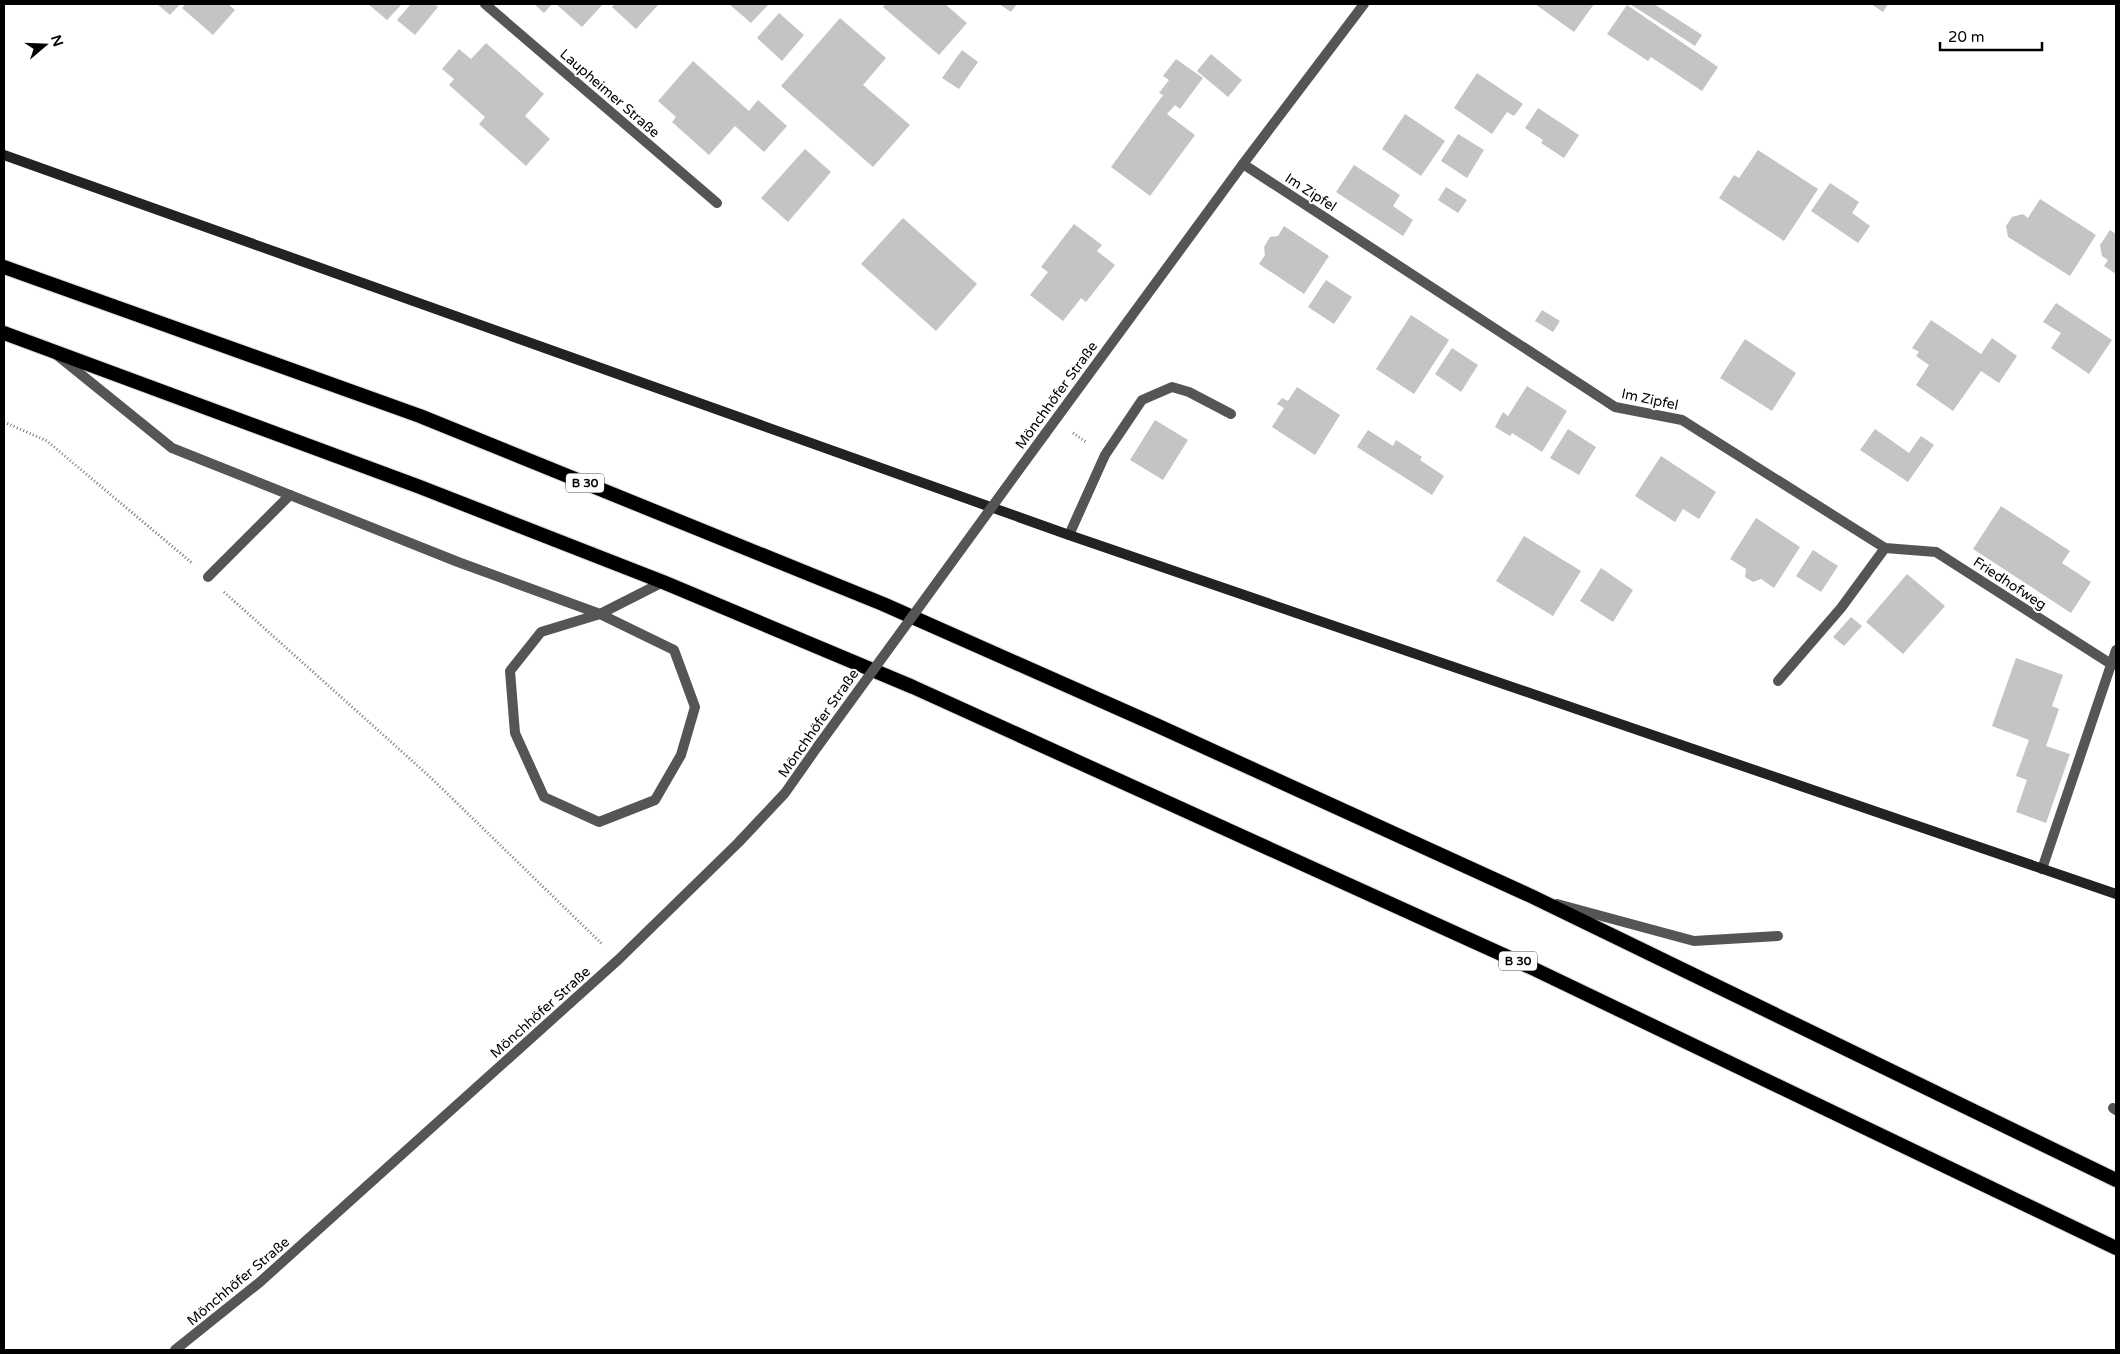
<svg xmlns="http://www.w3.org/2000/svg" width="2120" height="1354" viewBox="0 0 2120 1354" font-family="'Varela Round',sans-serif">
<rect width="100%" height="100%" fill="#fff"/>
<g fill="#c4c4c4">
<polygon points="157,4 180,4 170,15"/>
<polygon points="186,4 228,4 235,10 213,35 182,8"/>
<polygon points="368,4 402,4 387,20"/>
<polygon points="411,4 434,4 438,7 415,35 397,20"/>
<polygon points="534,4 552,4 544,13"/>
<polygon points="556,4 603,4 582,27"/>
<polygon points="615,4 659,4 636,29 612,7"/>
<polygon points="729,4 769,4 751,23"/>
<polygon points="886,4 945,4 967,23 939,55 883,7"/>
<polygon points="999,4 1017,4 1011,12"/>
<polygon points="1535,4 1594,4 1574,32"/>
<polygon points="1630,4 1654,4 1702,35 1695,46"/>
<polygon points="1871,4 1888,4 1883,12"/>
<polygon points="1627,5 1718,67 1702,91 1651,57 1648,61 1607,34"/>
<polygon points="779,13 804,35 782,61 757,38"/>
<polygon points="840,18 886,58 863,85 910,125 873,167 781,86"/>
<polygon points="486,43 544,94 525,116 550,139 526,166 479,124 485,117 449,85 454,79 442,69 459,49 471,59"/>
<polygon points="962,50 978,62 959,89 942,78"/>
<polygon points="1211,54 1242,80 1228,97 1197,71"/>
<polygon points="1176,59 1203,78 1180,109 1175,105 1167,114 1195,135 1150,196 1111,167 1163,95 1159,93 1169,80 1163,76"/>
<polygon points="693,61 749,111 758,100 787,126 764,152 735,126 709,155 672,122 676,117 658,101"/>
<polygon points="1477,73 1523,104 1514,116 1507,112 1492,134 1454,108"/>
<polygon points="1538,108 1579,135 1564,158 1541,143 1543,140 1525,128"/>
<polygon points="1405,114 1445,141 1421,176 1382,149"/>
<polygon points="1458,134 1484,150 1467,178 1441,161"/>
<polygon points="805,149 831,172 788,222 761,198"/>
<polygon points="1758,150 1818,189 1784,241 1719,198 1734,175 1739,178"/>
<polygon points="1354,165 1400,195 1393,206 1413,220 1403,236 1336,192"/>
<polygon points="1830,183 1859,202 1852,213 1870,226 1858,243 1811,211"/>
<polygon points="1446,187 1467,200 1458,213 1438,200"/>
<polygon points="2040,199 2096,235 2070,276 2008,237 2006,226 2012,217 2023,214 2028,218"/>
<polygon points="903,218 977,284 936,331 861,264"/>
<polygon points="1074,224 1102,245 1097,251 1115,265 1086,302 1081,298 1063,321 1030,295 1048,272 1041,267"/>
<polygon points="1284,226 1329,256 1304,294 1259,264 1265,255 1264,247 1270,237 1278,236"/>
<polygon points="2110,230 2116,234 2116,274 2104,266 2108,260 2102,256 2100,245"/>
<polygon points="1326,280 1352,297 1334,324 1308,307"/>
<polygon points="2056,303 2112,340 2089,374 2051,348 2061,333 2043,322"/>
<polygon points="1542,310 1560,321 1553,332 1535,321"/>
<polygon points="1411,315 1449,340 1414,394 1376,369"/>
<polygon points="1931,320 1981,354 1992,338 2017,356 1999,383 1981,371 1953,411 1916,385 1929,365 1916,356 1919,352 1912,348"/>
<polygon points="1745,339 1796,373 1772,411 1720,378"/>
<polygon points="1452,348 1478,365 1461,392 1435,374"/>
<polygon points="1527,386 1567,411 1542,452 1512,433 1510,436 1495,427 1503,412 1508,416"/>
<polygon points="1297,387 1340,415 1315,455 1272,427 1284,408 1277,404 1282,398 1288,401"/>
<polygon points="1155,420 1188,440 1163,480 1130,460"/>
<polygon points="1568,429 1596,447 1579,475 1550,458"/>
<polygon points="1875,429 1909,453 1921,436 1934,445 1908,482 1860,450"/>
<polygon points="1368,430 1393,446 1396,440 1422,457 1420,460 1444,476 1432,495 1357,447"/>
<polygon points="1661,456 1716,492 1699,519 1683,509 1675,522 1635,496"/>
<polygon points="2001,506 2070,551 2062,563 2091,582 2071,613 1973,549"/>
<polygon points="1756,518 1800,547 1774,588 1761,579 1753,582 1745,577 1746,569 1730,559"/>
<polygon points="1524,536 1581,571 1553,616 1496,581"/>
<polygon points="1813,550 1838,566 1821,592 1796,576"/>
<polygon points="1601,568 1633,590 1613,622 1580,601"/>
<polygon points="1907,574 1945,606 1903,654 1866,622"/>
<polygon points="1851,617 1862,626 1844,646 1833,637"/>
<polygon points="2016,658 2063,675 2052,706 2059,709 2046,746 2070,754 2046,823 2016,812 2027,780 2016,776 2029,740 1992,726"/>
</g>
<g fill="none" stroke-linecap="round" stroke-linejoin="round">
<defs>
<g id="trunk">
<polyline points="4,267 420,416 883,604 1156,725 1531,896 2116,1180"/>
<polyline points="4,333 420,487 663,582 913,687 1532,968 2116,1248"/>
</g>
</defs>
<use href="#trunk" stroke="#dbdbdb" stroke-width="16"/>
<g stroke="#777" stroke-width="3" stroke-dasharray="1 2.5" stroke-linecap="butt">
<polyline points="4,422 47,441 192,563"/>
<polyline points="1073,433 1086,442"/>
<polyline points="224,592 429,776 602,944"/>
</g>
<g stroke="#555" stroke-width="10">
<polyline points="57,355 172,448 458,562 600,614 663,582"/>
<polyline points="1069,535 1105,455 1142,400 1172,387 1189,392 1231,414"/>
<polyline points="208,577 290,495"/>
<polygon points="600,614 674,650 695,707 681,755 655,800 599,822 544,797 515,733 510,671 541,632"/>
<polyline points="1778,681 1841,608 1885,548"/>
<polyline points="1557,904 1694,941 1778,936"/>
<polyline points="2113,1108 2116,1110"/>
</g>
<g stroke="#555" stroke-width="10">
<polyline points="485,4 717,203"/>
<polyline points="1243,164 1615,407 1682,420 1885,548 1936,552 2111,664"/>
<polyline points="1045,434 1243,164 1364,4"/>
<polyline points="2042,869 2116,650"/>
<polyline points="175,1350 260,1282 618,960 738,843 785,793 818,746"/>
</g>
<polyline stroke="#222" stroke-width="10" points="4,155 1069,535 2116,894"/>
<use href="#trunk" stroke="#000" stroke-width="14"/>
<polyline stroke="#555" stroke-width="10" points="818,746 1045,434"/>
</g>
<g text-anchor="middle" stroke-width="4" stroke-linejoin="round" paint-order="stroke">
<g fill="#fff" stroke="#4c4c4c" stroke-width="1">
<rect x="566" y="473.5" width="38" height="19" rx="4"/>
<rect x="1499" y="951.5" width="38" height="19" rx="4"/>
</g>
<g font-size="12" font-weight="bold" fill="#000">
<text x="585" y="487">B 30</text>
<text x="1518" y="965">B 30</text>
</g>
<g font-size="14" fill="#000" stroke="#fff">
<text transform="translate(610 93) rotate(41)" y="5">Laupheimer Straße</text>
<text transform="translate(1311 192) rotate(33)" y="5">Im Zipfel</text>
<text transform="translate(1056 395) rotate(-54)" y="5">Mönchhöfer Straße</text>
<text transform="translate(1650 399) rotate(12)" y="5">Im Zipfel</text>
<text transform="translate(2010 583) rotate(33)" y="5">Friedhofweg</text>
<text transform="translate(818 723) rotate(-55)" y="5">Mönchhöfer Straße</text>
<text transform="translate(540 1012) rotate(-42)" y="5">Mönchhöfer Straße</text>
<text transform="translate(238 1281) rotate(-40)" y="5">Mönchhöfer Straße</text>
</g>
</g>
<rect width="2120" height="1354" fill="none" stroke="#000000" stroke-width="10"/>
<g transform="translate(45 45) rotate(71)" stroke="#ffffff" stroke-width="4" paint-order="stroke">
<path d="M0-4L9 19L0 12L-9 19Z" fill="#000000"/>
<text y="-8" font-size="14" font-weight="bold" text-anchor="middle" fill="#000000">N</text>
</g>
<path d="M1940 42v8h102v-8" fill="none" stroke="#000000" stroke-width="2.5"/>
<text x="1948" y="42" font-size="15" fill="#000000" stroke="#ffffff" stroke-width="4" paint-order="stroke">20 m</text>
</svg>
